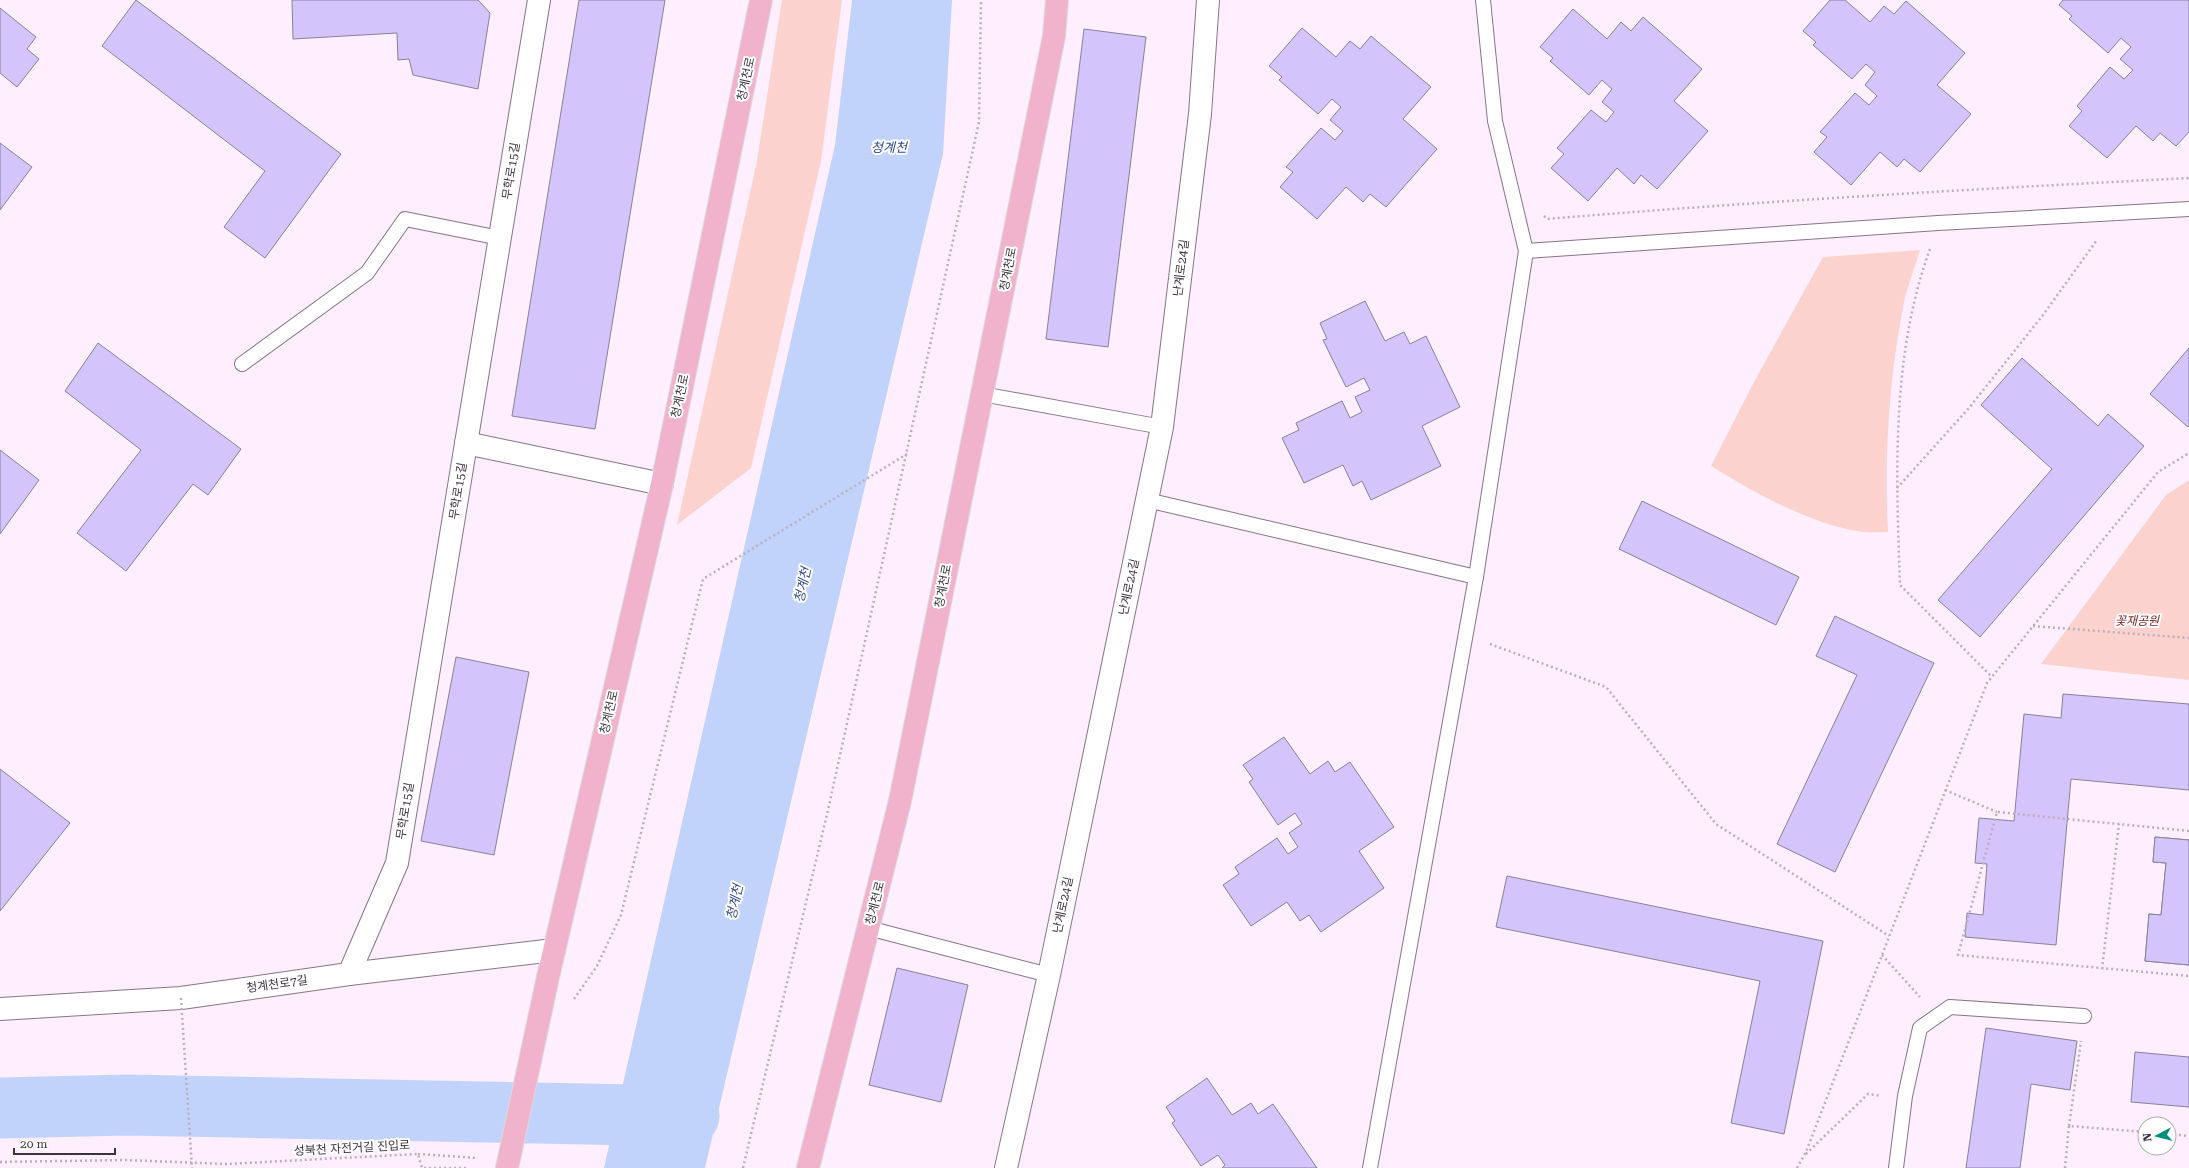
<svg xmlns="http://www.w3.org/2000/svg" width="2189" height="1168" viewBox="0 0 2189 1168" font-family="'Roboto Serif','Noto Sans KR',serif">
<rect width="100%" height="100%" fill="#feeefe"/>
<g fill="#fbd2cd">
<polygon points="782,0 842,0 821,161 751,468 677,525 757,161"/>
<path d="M1920,250C1915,267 1908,284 1904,302C1889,378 1884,456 1888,532C1878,532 1867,533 1857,531C1809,523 1753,492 1711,466L1754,382L1823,257Z"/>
<polygon points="2189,480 2189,680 2041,664 2166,495"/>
</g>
<polygon fill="#c2d3fb" points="852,0 952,0 943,154 705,1168 604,1168 835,145"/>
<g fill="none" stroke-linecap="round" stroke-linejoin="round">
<polyline stroke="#c2d3fb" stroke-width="61" points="0,1108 127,1105 689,1116"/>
</g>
<g fill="#d3c5fc" stroke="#878198">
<polygon points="136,0 341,154 265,258 224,227 265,171 102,46"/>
<polygon points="292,0 478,0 490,13 478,89 413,75 409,59 398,60 397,33 293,39"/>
<polygon points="579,0 665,0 595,429 512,416"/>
<polygon points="1830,0 1845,0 1870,22 1884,6 1894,14 1906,1 1965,53 1937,85 1971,114 1920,172 1904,159 1897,167 1880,152 1851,185 1814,152 1827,137 1820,132 1855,93 1869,105 1877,96 1865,85 1875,72 1866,64 1852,79 1813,45 1816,42 1803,31"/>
<polygon points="2063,0 2189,0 2189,132 2176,146 2160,133 2153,141 2136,126 2107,158 2069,126 2082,111 2077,106 2110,67 2124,79 2133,70 2120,59 2131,47 2121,38 2108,53 2069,19 2072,16 2059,5"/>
<polygon points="0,8 36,37 27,49 39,59 17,87 0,73"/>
<polygon points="1573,9 1607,39 1621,22 1631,31 1643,17 1702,69 1674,101 1708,131 1657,189 1641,175 1634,184 1617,168 1588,201 1551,168 1564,154 1557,148 1591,110 1606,122 1614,112 1602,102 1612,89 1602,80 1589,95 1550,61 1553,58 1540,47"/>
<polygon points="1302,28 1336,57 1350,41 1360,49 1371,36 1431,87 1403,119 1437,149 1386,207 1370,194 1363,202 1346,187 1317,219 1280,187 1293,172 1286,167 1321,128 1335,140 1343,131 1330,120 1341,107 1332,99 1318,114 1279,80 1282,77 1269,66"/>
<polygon points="1084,29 1146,37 1108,347 1046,339"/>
<polygon points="0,143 32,167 0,210"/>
<polygon points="1365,301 1385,341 1404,332 1410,344 1426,336 1460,407 1422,426 1441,466 1371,500 1362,481 1353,486 1343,465 1304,483 1282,438 1299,430 1296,423 1342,401 1350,418 1362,412 1355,397 1370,390 1364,378 1346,387 1323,340 1327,339 1320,323"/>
<polygon points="98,343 241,449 208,495 193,484 126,571 77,533 141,450 65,391"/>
<polygon points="2189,348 2189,426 2188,427 2150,394"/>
<polygon points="2022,358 2098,426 2108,414 2144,446 1980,637 1938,600 2052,469 1981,405"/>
<polygon points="0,450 39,480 0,534"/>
<polygon points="1642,501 1799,577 1776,625 1619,549"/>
<polygon points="1835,616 1934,663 1835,872 1777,844 1857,675 1816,656"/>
<polygon points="456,657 529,672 494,855 421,841"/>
<polygon points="2063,694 2189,704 2189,790 2071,779 2056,945 1965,937 1967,913 1983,915 1987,864 1975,863 1979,818 2014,821 2024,714 2061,718"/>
<polygon points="1284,737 1310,774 1328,761 1335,772 1350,762 1394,827 1359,851 1384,888 1321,932 1309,915 1300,921 1287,902 1251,926 1223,885 1239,874 1235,867 1277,838 1288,854 1298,847 1289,833 1302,824 1295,813 1278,825 1249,782 1253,779 1243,765"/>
<polygon points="0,769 70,823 0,911"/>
<polygon points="2155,837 2189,840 2189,965 2145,961 2149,914 2161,915 2166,863 2153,862"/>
<polygon points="2155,837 2189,840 2189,965 2145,961 2149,914 2161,915 2166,863 2153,862"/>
<polygon points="1507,876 1823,941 1784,1134 1731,1123 1760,981 1496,927"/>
<polygon points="897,968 968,985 941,1102 869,1085"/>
<polygon points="1986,1028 2077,1041 2070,1090 2031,1084 2020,1168 1966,1168"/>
<polygon points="2135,1052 2189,1057 2189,1107 2131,1102"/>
<polygon points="1207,1078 1232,1115 1251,1103 1258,1114 1273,1104 1317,1168 1222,1168 1225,1165 1218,1155 1201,1166 1172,1123 1175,1121 1166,1107"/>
</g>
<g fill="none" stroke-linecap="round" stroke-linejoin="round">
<defs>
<g id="service">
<polyline points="1526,251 1938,223 2189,209"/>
<polyline points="242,364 367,273 405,219 500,238"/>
<polyline points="982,394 1162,427"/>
<polyline points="1147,500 1476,577"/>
<polyline points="868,928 1049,975"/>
<polyline points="1370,1168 1476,577 1526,251 1495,121 1483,0"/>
<polyline points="1896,1168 1905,1096 1920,1028 1950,1007 2084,1016"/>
</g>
<g id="minor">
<polyline points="466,443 662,484"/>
<polyline points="349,974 397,863 539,0"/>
<polyline points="0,1009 181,998 349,974 554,950"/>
<polyline points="1006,1168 1049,975 1162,427 1200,114 1208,0"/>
</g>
<g id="primary">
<polyline points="507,1168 548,977 662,484 761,0"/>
<polyline points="808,1168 900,801 1054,36 1057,0"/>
</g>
</defs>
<use href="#service" stroke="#867586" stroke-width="16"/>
<use href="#minor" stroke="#867586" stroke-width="24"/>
<use href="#primary" stroke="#dcdadc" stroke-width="24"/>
<g stroke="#bcafbc" stroke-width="2.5" stroke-dasharray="2 3" stroke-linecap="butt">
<path d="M1544,216L1547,219C1761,201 1975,189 2189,178"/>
<path d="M1930,249C1891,356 1896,473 1900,585L1992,677"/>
<polyline points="1897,488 1969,408 2043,315 2097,240"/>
<polyline points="2033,626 2189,638"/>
<polyline points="1490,644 1606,687 1716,824 1889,936"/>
<polyline points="1945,790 1997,812"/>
<polyline points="2189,831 1997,812 1958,955 2189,976"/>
<polyline points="1882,955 1920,997"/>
<polyline points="2102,969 2119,824"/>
<polyline points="574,999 597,966 621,915 703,579 907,454"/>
<polyline points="2069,1126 2081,1041"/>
<polyline points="2169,1134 2189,1136"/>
<polyline points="418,1154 478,1158"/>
<polyline points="1806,1154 1868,1094 1881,1096"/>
<polyline points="0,1162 125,1160 226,1164 418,1154 422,1168 467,1168"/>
<polyline points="743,1168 828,810 979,122 981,0"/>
<polyline points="1797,1168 1806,1152 1987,683 2158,472 2189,453"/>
<polyline points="2065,1168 2069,1126 2145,1132"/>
</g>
<use href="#service" stroke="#fff" stroke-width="14"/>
<use href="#minor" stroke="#fff" stroke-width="22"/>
<use href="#primary" stroke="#f0b3cb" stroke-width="22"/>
<polyline stroke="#bcafbc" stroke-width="2.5" stroke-dasharray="2 3" stroke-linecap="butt" points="181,998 192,1168"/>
</g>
<g text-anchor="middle" stroke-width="4" stroke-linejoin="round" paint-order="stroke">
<g font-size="12" fill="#3c343c" stroke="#fff">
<text transform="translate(746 79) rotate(-78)" y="4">청계천로</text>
<text transform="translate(511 171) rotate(-81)" y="4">무학로15길</text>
<text transform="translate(1181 268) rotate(-83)" y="4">난계로24길</text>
<text transform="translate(1008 269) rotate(-79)" y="4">청계천로</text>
<text transform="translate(680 396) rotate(-78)" y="4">청계천로</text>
<text transform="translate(458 491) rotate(-81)" y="4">무학로15길</text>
<text transform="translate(943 586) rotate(-79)" y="4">청계천로</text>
<text transform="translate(1129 587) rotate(-78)" y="4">난계로24길</text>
<text transform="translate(609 712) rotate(-77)" y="4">청계천로</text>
<text transform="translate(405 811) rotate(-81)" y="4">무학로15길</text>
<text transform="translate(875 903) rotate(-76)" y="4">청계천로</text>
<text transform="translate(1063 905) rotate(-78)" y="4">난계로24길</text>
<text transform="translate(277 984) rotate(-8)" y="4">청계천로7길</text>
<text transform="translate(352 1148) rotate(-3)" y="4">성북천 자전거길 진입로</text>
</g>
<g font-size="12" font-style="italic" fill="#7f2321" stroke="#fff">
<text x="2137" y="625">꽃재공원</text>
</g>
<g font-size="13" font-style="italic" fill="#304a94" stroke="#fff">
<text x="889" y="152">청계천</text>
<text transform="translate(802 585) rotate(-78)" y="5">청계천</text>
<text transform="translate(734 902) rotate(-78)" y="5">청계천</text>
</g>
</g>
<g transform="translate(2157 1136) rotate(263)"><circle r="19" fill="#ffffff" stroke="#b1aeb1"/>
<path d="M0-3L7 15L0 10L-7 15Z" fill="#00907a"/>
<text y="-6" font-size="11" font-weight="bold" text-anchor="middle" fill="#3c343c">N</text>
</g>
<path d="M14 1148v6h101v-6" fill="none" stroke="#3c343c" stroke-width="2"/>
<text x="20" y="1148" font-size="12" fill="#3c343c" stroke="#ffffff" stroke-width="3" paint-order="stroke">20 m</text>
</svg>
